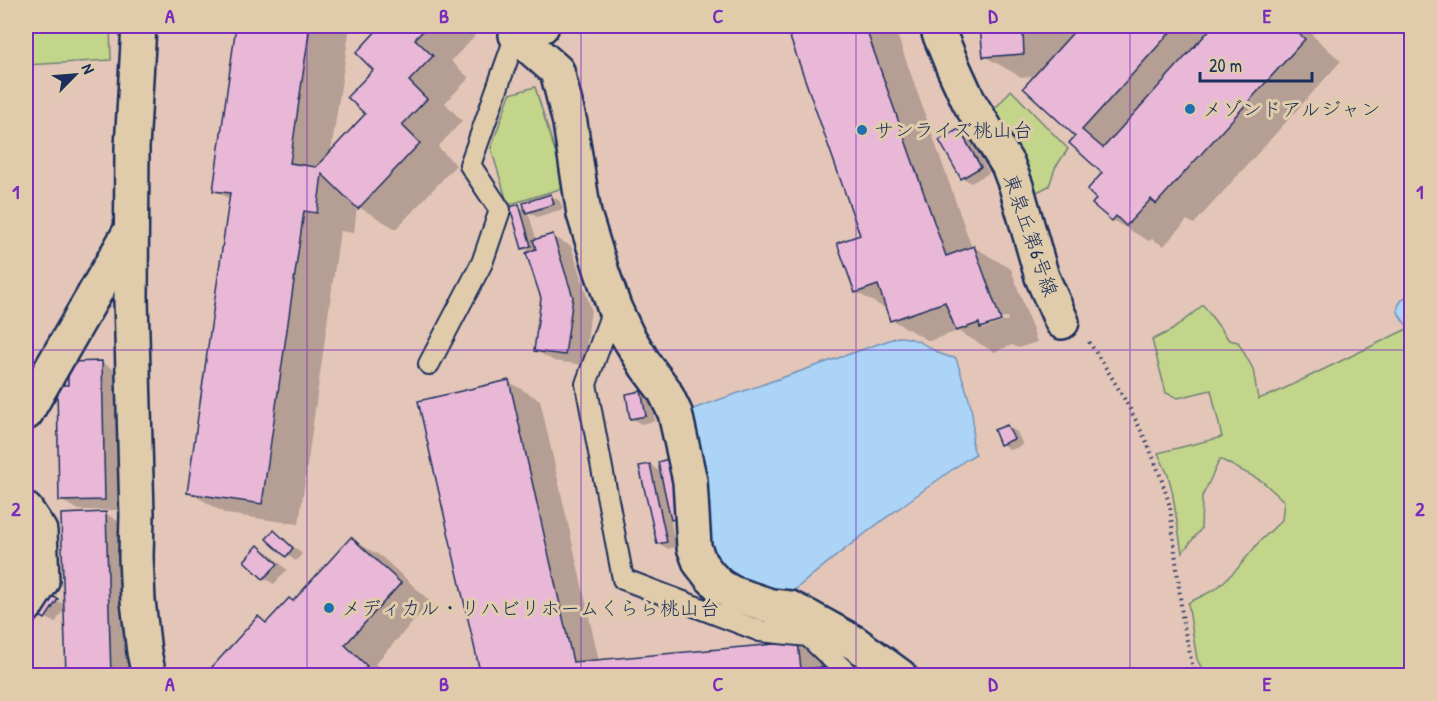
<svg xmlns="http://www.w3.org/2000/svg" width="1437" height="701" viewBox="0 0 1437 701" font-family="'Patrick Hand','Klee One',sans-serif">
<rect width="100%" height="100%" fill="#e3c6b8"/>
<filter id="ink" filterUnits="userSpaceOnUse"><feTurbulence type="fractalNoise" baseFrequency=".0167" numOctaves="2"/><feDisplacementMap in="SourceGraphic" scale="12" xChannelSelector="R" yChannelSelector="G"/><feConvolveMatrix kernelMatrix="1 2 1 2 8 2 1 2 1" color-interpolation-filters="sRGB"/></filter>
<g filter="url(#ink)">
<g fill="#c3d58a" stroke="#6f8274" stroke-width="1.5">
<polygon points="26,26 110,26 111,60 26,65"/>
<polygon points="535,87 566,187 508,205 491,148 510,94"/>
<polygon points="1011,90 1068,149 1055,168 1049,186 1037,192 1024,156 994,110"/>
<polygon points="1203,305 1229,340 1238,342 1253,369 1258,399 1275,393 1409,328 1411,331 1411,675 1205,675 1197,659 1188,603 1216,589 1238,568 1260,541 1282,520 1284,501 1262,481 1220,459 1202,497 1201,529 1182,553 1172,490 1168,475 1158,453 1222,437 1211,390 1178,398 1166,393 1152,340 1172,330"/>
</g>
<g fill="#acd4f6" stroke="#7292b9" stroke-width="1.5">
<path d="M1411,293V331C1398,314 1389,307 1411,293Z"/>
<path d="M898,337C925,337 932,356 956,358C962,379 972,401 973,423C974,434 969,444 976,454L967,459C907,502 847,545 791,593L742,584L710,555L687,411Z"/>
</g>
<g fill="#0003" fill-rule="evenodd">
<polygon points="87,26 109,26 109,29"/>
<polygon points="238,26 350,26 331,152 367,114 375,70 380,29 377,26 464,26 475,36 451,61 469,78 445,103 462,121 438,147 456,165 396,229 357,206 354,233 340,231 299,524 226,514 189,492 231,200 214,190"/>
<path d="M787,26H894L972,248L974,247L1011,269L1037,342L1018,348L1012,345L994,352L958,331L929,341L892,320L888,310L856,292L862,236ZM1007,317L1008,320L983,329V325Z"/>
<polygon points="982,26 1317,26 1319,27 1312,35 1341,61 1194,224 1187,220 1164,246 1152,239 1149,241 1112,220 1098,199 1104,173 1036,76 1021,77 984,56"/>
<polygon points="959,131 969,136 989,173 971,183 962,177"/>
<polygon points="551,196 560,201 563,209 537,217 528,212 537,241 552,236 571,246 591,309 584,365 554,361 536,351 542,298 532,253 524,248 519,206 527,211"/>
<polygon points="26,360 42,367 26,389"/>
<polygon points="101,362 120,373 123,510 79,510 60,500 69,387"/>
<polygon points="509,382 540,400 599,661 798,644 829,661 830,672 837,676 482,676"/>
<polygon points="640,392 650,398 655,421 641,424 631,418"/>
<polygon points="1007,426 1017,432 1023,445 1011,450 1002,444"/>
<polygon points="668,461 677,466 682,525 670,518 676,547 668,549 658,543 650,465 661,472"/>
<polygon points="106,514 142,535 147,676 67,676 65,608 55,623 38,613 49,596 65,605"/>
<polygon points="274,532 284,538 302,554 296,561 287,555"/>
<polygon points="351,539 382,557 431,602 375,664 388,676 206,676 259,618 268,623 294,602"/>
<polygon points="259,547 268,552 287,570 274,584 264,578 246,561"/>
</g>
<g fill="#e9b8d7" stroke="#1b2f5e" stroke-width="1.5">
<polygon points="236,26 310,26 290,163 316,167 365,114 347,97 373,70 356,53 378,29 374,26 428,26 415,39 433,56 409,81 427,99 402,125 420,143 358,209 322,174 317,213 304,211 262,504 187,493 230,193 213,191"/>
<polygon points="786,26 865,26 946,256 974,246 1001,321 980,328 979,323 956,331 945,302 890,321 878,285 855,293 837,243 860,235"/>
<polygon points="980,26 1066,26 1067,31 1023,33 1024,54 983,57"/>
<polygon points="1079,26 1176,26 1082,130 1103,148 1213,26 1290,26 1305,39 1156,204 1151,199 1126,226 1116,216 1112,221 1092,204 1096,199 1087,190 1102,173 1069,143 1075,136 1023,88"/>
<polygon points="959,129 981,167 961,179 939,140"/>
<polygon points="551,194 554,204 526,213 523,203"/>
<polygon points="519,204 531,246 522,249 510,207"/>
<polygon points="553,234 573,297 565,355 534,351 541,298 526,253 536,249 533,240"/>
<polygon points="26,358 33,360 26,383"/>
<polygon points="102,361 105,500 59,501 57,385 68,385 68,362"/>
<polygon points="509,380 573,662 798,642 801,669 824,667 825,676 481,676 418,401"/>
<polygon points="641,391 646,416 630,419 626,394"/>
<polygon points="1007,425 1014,439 1000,445 994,430"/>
<polygon points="668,459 682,518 671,520 658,462"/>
<polygon points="650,464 667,542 657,544 639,466"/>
<polygon points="106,512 111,676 66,676 61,514"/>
<polygon points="274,530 293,548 286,557 266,539"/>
<polygon points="351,537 401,583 345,645 367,666 358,676 346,676 339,670 334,676 204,676 258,616 266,623 289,598 293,601"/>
<polygon points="258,545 278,564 263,579 244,561"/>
<polygon points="48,594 58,599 45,619 36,614"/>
</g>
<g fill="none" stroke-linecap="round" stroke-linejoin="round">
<defs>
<g id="lane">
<polyline points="614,307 586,384 623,579 760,631 808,636 850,676"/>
<polyline points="429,364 482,263 500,210 470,165 516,35"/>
</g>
<g id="street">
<polyline points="542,26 516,35 557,71 570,123 584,214 602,272 614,307 627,335 646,366 664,390 675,413 690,481 694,547 700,563 710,576 720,586 732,593 771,606 790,608 806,616 855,643 900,676"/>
<polyline points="938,26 939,33 953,67 969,102 1008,165 1016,186 1042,277 1062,322"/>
<polyline points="26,413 131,230"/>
<polyline points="26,510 40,531 42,581 26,606"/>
</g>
<polyline id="secondary" points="139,26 132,148 131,299 137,515 136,557 138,601 144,652 149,676"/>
</defs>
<use href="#lane" stroke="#1b2f5e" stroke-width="24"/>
<use href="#street" stroke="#1b2f5e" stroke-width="38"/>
<use href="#secondary" stroke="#1b2f5e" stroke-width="38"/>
<path stroke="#1b2f5e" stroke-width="4" stroke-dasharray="1.5 4.5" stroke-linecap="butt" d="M1089,342C1123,393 1154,447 1170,507L1183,623L1193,668L1197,676"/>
<use href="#lane" stroke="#e0ccaa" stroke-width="20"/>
<use href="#street" stroke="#e0ccaa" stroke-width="33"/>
<use href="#secondary" stroke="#e0ccaa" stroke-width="33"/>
</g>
</g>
<path fill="none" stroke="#7b2cbf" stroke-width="1.5" stroke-opacity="0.55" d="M307,26V676M581,26V676M856,26V676M1130,26V676M26,350H1412"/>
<g fill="#1f6fb2" stroke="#e0ccaa" stroke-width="2">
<circle cx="1190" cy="109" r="6"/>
<circle cx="862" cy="130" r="6"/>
<circle cx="329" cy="608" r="6"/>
</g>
<g text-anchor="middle" stroke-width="6" stroke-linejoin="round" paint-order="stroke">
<g font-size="20" fill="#1b2f5e" stroke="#e0ccaa" text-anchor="start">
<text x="1202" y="116">メゾンドアルジャン</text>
<text x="874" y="137">サンライズ桃山台</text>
<text x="341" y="615">メディカル・リハビリホームくらら桃山台</text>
</g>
<g font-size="20" fill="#1b2f5e" stroke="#e0ccaa">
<text transform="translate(1031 235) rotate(71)" y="7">東泉丘第6号線</text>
</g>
</g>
<rect width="1437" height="701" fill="none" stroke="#e0ccaa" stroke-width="66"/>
<g transform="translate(75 75) rotate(65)" stroke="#e0ccaa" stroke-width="4.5" paint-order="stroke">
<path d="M0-4.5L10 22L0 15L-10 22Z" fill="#1b2f5e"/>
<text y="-9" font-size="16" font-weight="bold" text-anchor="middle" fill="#1b2f5e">N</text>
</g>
<path d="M1200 72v9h112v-9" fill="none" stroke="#1b2f5e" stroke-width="3"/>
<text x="1209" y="72" font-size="18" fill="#1b2f5e" stroke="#e0ccaa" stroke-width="4.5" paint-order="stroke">20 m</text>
<rect x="33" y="33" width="1371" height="635" fill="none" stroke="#7b2cbf" stroke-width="2"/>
<g font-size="20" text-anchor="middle" font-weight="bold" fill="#7b2cbf">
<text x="170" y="23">A</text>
<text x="444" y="23">B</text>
<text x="718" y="23">C</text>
<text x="993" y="23">D</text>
<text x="1267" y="23">E</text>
<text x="16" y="199">1</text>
<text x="1420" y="199">1</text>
<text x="16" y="516">2</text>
<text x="1420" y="516">2</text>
<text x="170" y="691">A</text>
<text x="444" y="691">B</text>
<text x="718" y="691">C</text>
<text x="993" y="691">D</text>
<text x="1267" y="691">E</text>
</g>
</svg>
